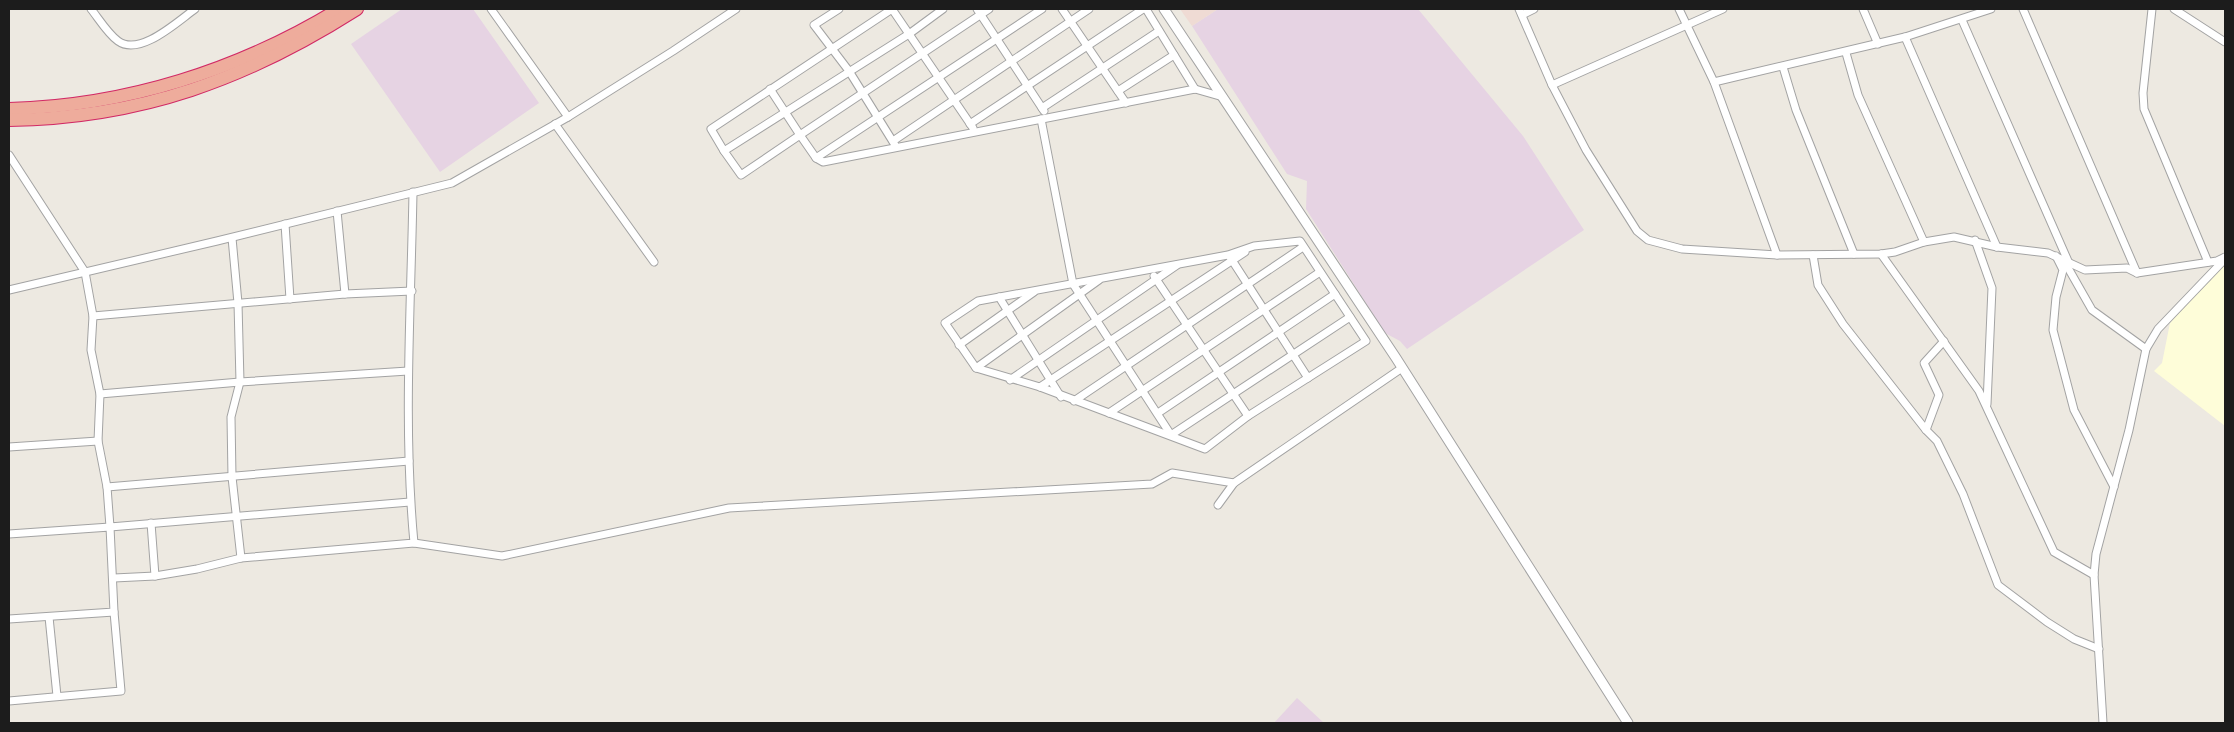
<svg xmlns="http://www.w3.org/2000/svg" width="2234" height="732" viewBox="0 0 2234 732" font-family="'Asap Condensed',sans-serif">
<rect width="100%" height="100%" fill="#ede9e1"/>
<g fill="#e6d3e3">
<polygon points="402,9 473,9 539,103 440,172 351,44"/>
<polygon points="1218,9 1418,9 1523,136 1584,230 1407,349 1400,341 1385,333 1306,209 1307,181 1287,174 1192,26"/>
<polygon points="1297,698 1324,723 1274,723"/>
</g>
<polygon fill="#fefdd9" points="2225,261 2225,426 2154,371 2162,363 2170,323"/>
<polygon fill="#efdbd4" points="1180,9 1218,9 1192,26"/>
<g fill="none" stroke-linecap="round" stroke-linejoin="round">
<defs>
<g id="minor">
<path d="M91,9C99,19 108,34 118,41C140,57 178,21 195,9"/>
<polyline points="491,9 568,117"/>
<polyline points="839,9 814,25 849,71 895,145"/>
<polyline points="892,9 973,128"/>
<polyline points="943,9 909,34 724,151 741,175 800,135 816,158 823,162 1195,89 1223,97"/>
<polyline points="977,9 1044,111"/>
<polyline points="1062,9 1126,103"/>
<polyline points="1146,9 1195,89"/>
<polyline points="1519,9 1552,85 1586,150 1637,231 1648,240 1682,249 1777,255 1881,254 1895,252 1924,242 1954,237 1997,247 2048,253 2085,270 2127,268 2137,273 2217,261 2225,257"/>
<polyline points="1679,9 1714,82 1777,255"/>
<polyline points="1863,9 1878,44"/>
<polyline points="2023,9 2137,273"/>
<polyline points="2152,9 2143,93 2144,109 2208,262"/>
<polyline points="2174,9 2225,42"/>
<polyline points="1522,15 1534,9"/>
<polyline points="1962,20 2068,261"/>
<polyline points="1905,37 1997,247"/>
<polyline points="1846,53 1858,95 1924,242"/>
<polyline points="1783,67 1796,110 1854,254"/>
<polyline points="1714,82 1905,37 1991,9"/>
<polyline points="1552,85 1723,9"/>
<polyline points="770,89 800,135 989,9"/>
<polyline points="1118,91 1174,55"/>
<polyline points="1042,108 1159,31"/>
<polyline points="1041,119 1073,284 1171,435 1350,317"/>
<polyline points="555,124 654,262"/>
<polyline points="970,124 1143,9"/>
<polyline points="893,141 1089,9"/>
<polyline points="724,151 711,129 892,9"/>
<polyline points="9,155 85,272 93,316 91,350 100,394 98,441 107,487 110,527 410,502"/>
<polyline points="816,158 1042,9"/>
<polyline points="337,211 345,294"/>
<polyline points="285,224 290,299"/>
<polyline points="232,238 238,303 240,382 231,417 232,477 241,558"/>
<polyline points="1975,240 1992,288 1987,404"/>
<polygon points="1300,241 1366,341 1248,416 1205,449 1040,387 976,368 945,323 978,301 1228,255 1254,246"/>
<polyline points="1881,254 1979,391 2054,552 2094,575"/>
<polyline points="1813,255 1818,285 1843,324 1926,430 1937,441 1963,494 1998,585 2047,622 2074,639 2099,649"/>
<polyline points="2056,256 2063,270 2056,297 2053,330 2074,410 2114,487"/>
<polyline points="1230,257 1308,378"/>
<polyline points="2063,259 2092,310 2146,349"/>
<polyline points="1154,276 1248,416"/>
<polyline points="9,290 217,241 452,183 568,117 673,51 736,9"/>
<polyline points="999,297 1061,397"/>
<polyline points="93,316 345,294 412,291"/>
<polyline points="959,345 1034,292"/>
<polyline points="976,368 1099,280"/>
<polyline points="1010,380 1177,265"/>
<polyline points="1040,387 1245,252"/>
<polyline points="100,394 240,382 408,371"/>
<polyline points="1074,401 1303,247"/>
<polyline points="1109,413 1320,272"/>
<polyline points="1158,413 1335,294"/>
<polyline points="1926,430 1939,395 1924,363 1944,341"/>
<polyline points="9,447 98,441"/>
<polyline points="107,487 409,461"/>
<polyline points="1218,505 1234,483 1402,368"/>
<polyline points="151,523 155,576"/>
<polyline points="9,534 110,527 114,612 9,619"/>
<polyline points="414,543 502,556 729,508 1152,484 1172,473 1234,483"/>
<path d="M114,578L155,576L197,569L241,558L414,543C403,426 411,309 413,192"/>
<polyline points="49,617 57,696"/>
<polyline points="9,701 121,691 114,612"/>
<polyline points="2103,723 2094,575 2096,554 2129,430 2146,349 2158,329 2225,259"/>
</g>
<polyline id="tertiary" points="1164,9 1396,358 1628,723"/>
<g id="trunk">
<path d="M9,109C126,106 239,70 339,9"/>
<path d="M9,120C141,118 247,79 357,9"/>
</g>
</defs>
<use href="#minor" stroke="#a3a3a3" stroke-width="9"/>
<use href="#tertiary" stroke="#a3a3a3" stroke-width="11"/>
<use href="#trunk" stroke="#d12965" stroke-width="14"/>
<use href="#minor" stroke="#fff" stroke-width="7"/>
<use href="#tertiary" stroke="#fff" stroke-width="9"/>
<use href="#trunk" stroke="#eeac9c" stroke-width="12"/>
</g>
<rect width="2234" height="732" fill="none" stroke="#1c1c1c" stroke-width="20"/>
</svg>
